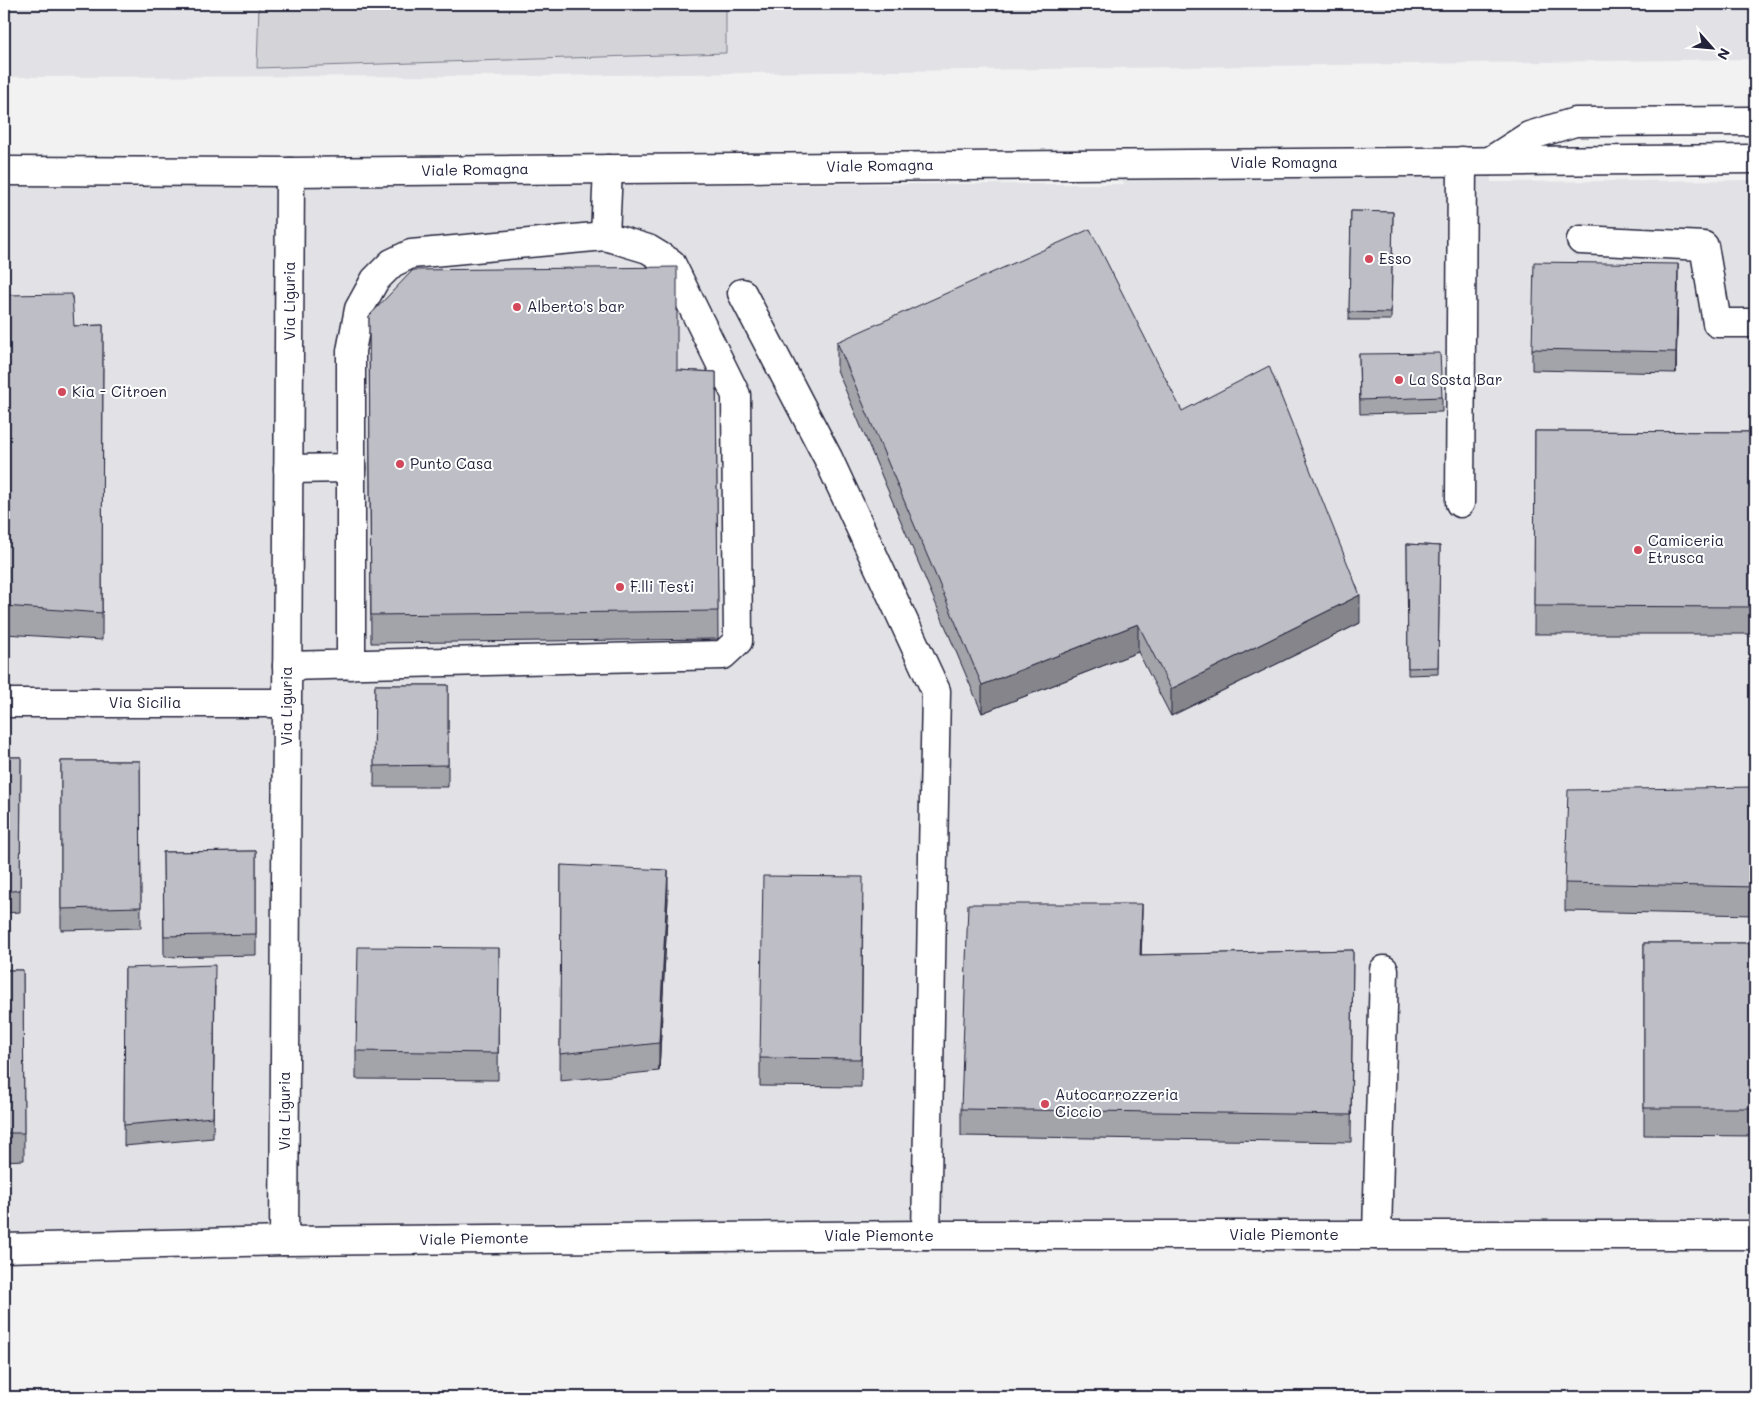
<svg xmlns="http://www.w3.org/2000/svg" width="1759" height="1401" viewBox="0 0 1759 1401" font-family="Mali,sans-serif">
<rect width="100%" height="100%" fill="#f2f2f3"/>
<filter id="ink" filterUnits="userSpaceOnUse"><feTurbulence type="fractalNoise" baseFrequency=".02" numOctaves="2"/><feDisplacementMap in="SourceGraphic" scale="10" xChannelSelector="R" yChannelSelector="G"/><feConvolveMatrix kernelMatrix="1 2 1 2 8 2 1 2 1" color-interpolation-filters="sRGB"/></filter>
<g filter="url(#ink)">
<g fill="#e2e2e6">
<polygon points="4,4 1755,4 1755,59 544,76 4,77"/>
<polygon points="1490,161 1491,182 1755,180 1755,1224 4,1236 4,184 1124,184 1113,164"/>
</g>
<polygon fill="#d3d3d8" stroke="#7a7a8a" points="259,4 726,4 726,53 257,68"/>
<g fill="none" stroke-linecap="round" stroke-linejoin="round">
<defs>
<g id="minor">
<polyline points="1490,161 1529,136 1575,122 1755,121"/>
<polyline points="605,236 608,169"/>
<polyline points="1581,240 1704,246 1717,323 1755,323"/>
<polyline points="742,293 828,458 936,691 926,1235"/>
<polyline points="288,469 351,468"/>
<polyline points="1460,503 1462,161"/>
<polyline points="287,666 723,655 738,641 736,395 671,263 648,249 605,236 411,254 392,263 375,280 359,309 351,351 351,665"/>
<polyline points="4,703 286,703"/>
<polyline points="1377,1235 1384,970"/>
<polyline points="284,1241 290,172"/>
<polyline points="4,1248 284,1241 926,1235 1755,1235"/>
</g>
<polyline id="major" points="4,171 290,172 1755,159"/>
</defs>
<use href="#minor" stroke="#22223b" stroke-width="31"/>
<use href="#major" stroke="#22223b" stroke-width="31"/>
<use href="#minor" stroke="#fff" stroke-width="28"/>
<use href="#major" stroke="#fff" stroke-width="28"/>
</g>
<g fill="#a3a3aa" stroke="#22223b">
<polygon points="1351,211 1393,212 1391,320 1349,320"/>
<polygon points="1678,285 1676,373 1532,370 1532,349"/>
<polygon points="4,295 74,326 103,325 102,640 4,634"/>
<polygon points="369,316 677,370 716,372 718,639 371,643"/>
<polygon points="837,342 1182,411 1360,623 1171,716 1138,652 982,713 837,370"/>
<polygon points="1359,354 1442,397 1442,412 1360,414"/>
<polygon points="1535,431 1755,432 1755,634 1534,634"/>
<polygon points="1407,544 1440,546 1438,674 1408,675"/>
<polygon points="375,685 448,685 448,787 374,787"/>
<polygon points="4,757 21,757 20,912 4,913"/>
<polygon points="61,761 140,761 141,928 61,930"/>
<polygon points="1755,787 1755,915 1565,911 1565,883"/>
<polygon points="256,851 256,955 164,957 163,852"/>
<polygon points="561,865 668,898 659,1071 560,1081"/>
<polygon points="863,905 861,1087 760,1086 760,1058"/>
<polygon points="1142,932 1141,955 1353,950 1351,1142 961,1136 961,1109"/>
<polygon points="1644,943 1755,943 1755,1136 1644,1135"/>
<polygon points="499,948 498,1080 356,1079 356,1051"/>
<polygon points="125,968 215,986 213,1138 124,1146"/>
<polygon points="4,970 23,970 24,1160 4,1161"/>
</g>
<g fill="#85858b" stroke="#22223b">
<polygon points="1678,264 1678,285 1676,373 1676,352"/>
<polygon points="1360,595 1360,623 1171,716 1171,689"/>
<polygon points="1138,624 1138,652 982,713 982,685"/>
<polygon points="668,870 668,898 659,1071 659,1043"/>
<polygon points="1142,904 1142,932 1140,983 1140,955"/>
</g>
<g fill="#bebec6" stroke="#22223b">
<polygon points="1351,211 1393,212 1391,313 1349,312"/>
<polygon points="1090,229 1182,411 1269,366 1360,595 1171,689 1138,624 982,685 837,342"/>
<polygon points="1534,262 1678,264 1676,352 1532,349"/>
<polygon points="677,267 677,370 716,372 718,611 371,615 369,316 413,270"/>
<polygon points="72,294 74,326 103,325 102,613 4,606 4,295"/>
<polygon points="1440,353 1442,397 1360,400 1359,354"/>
<polygon points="1535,431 1755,432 1755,607 1534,606"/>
<polygon points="1407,544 1440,546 1438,667 1408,668"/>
<polygon points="375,685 448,685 448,765 374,766"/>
<polygon points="4,757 21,757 20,890 4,892"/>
<polygon points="61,761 140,761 141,907 61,909"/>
<polygon points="1755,787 1755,887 1565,883 1568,790"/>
<polygon points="256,851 256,934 164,936 163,852"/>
<polygon points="561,865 668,870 659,1043 560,1054"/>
<polygon points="763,876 863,877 861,1059 760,1058"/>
<polygon points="968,904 1142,904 1140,955 1353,950 1351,1115 961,1109"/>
<rect x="1644" y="943" width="111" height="165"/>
<polygon points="358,947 499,948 498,1053 356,1051"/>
<polygon points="215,965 213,1117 124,1125 125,968"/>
<polygon points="4,970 23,970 24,1133 4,1133"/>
</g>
</g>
<g fill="#d1495b" stroke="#fff" stroke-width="2">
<circle cx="1369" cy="259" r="5"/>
<circle cx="517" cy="307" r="5"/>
<circle cx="1399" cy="380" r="5"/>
<circle cx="62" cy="392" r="5"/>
<circle cx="400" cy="464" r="5"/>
<circle cx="1638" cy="550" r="5"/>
<circle cx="620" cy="587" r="5"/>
<circle cx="1045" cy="1104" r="5"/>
</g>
<g text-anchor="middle" stroke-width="4" stroke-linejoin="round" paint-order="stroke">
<g font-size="15" fill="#22223b" stroke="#fff">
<text x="1284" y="168">Viale Romagna</text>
<text transform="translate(880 166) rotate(-1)" y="5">Viale Romagna</text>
<text transform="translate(475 170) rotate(-1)" y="5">Viale Romagna</text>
<text transform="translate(290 301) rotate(-90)" y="5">Via Liguria</text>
<text x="145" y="708">Via Sicilia</text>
<text transform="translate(287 706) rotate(-90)" y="5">Via Liguria</text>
<text transform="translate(285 1111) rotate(-90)" y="5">Via Liguria</text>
<text x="1284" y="1240">Viale Piemonte</text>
<text x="879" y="1241">Viale Piemonte</text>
<text transform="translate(474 1239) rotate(-1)" y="5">Viale Piemonte</text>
</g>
<g font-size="15" fill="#22223b" stroke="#fff" text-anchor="start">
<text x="1379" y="264">Esso</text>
<text x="527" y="312">Alberto's bar</text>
<text x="1409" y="385">La Sosta Bar</text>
<text x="72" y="397">Kia - Citroen</text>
<text x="410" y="469">Punto Casa</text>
<text x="1648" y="546">Camiceria<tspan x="1648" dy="17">Etrusca</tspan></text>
<text x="630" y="592">F.lli Testi</text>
<text x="1055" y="1100">Autocarrozzeria<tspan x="1055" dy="17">Ciccio</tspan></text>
</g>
</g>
<rect width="1759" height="1401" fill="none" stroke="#fff" stroke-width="20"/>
<rect x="10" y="10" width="1739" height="1381" fill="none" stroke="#22223b" stroke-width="2" filter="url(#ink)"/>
<g transform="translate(1712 48) rotate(117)" stroke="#ffffff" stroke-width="4" paint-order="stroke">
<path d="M0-4L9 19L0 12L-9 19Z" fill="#22223b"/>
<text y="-8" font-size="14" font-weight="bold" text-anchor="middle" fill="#22223b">N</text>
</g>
</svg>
